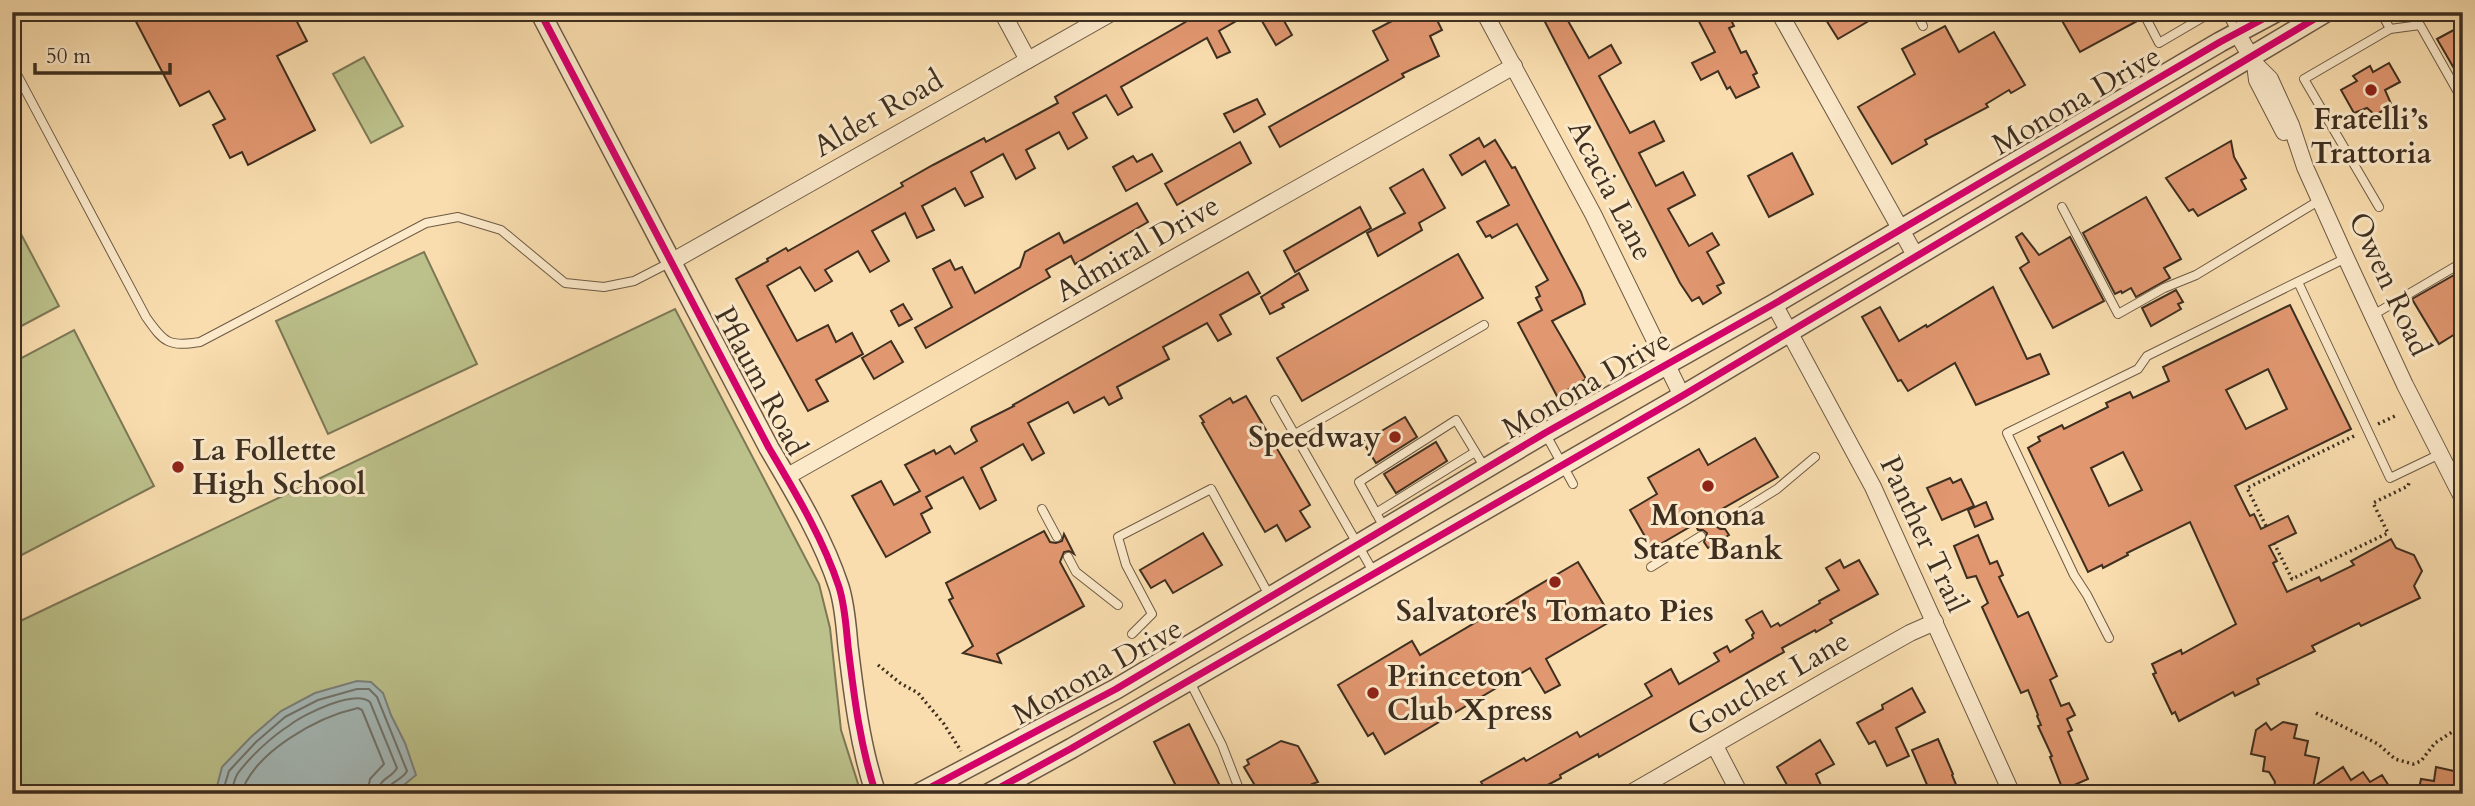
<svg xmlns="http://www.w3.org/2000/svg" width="2475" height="806" viewBox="0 0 2475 806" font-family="Cardo,serif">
<rect width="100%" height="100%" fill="#f9ddae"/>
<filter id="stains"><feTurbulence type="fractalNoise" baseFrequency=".00286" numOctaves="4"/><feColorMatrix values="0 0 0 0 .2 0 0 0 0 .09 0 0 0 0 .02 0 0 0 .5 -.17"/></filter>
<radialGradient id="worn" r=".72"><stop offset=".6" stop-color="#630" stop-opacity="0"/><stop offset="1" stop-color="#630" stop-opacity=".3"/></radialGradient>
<g fill="#bcc18b" stroke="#7d7856" stroke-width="2">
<polygon points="364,57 403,126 371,143 333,74"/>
<polygon points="12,217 59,306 12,331"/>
<polygon points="424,252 477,364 328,434 276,321"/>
<polygon points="675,309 819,584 830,628 841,730 860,790 852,794 12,794 12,625"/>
<polygon points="74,330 154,486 12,560 12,363"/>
</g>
<polygon fill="#a4b8b7" stroke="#7b817b" stroke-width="2" points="357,681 371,682 383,693 391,715 405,743 416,775 399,789 384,794 215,794 222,767 251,737 281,711 315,693"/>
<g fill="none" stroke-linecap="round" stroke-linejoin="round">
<g stroke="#71746c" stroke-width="2">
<path d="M222,794L229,771L256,742L285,717L318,700L357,689H369L377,697L407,771C402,781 387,782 386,794"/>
<path d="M231,794C233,787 234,779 238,773C251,756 271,737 290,725C304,714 355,689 370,702L397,768C391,779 378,778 378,794"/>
<path d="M241,794C254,752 317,717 358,708L362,710L384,764L370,779L367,794"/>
</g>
</g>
<g fill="#e19770" stroke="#3e2f20" stroke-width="2" fill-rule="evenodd">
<polygon points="131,12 292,12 307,41 277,56 315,130 248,165 242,152 230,158 213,125 225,119 209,91 180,106"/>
<polygon points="1203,12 1252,12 1219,31 1230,52 1217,58 1207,38 1121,87 1132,107 1118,115 1106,95 1073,113 1087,138 1068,149 1059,132 1026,150 1035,168 1016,179 1003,154 971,172 983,197 965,206 955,188 922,206 934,230 917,238 905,213 872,231 889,261 870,272 858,251 825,270 832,281 815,291 800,267 767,286 797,341 828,325 836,342 852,333 863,354 816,380 828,401 808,411 736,279 768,261 767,259 786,248 788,251 903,186 901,183 933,165 984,138 986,142 1058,103 1055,97"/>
<polygon points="1277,12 1279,12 1292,35 1276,45 1262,21"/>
<polygon points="1409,12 1433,12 1442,30 1430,36 1439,56 1402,74 1404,77 1280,147 1269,127 1388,60 1373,31"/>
<polygon points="1563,12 1589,58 1611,45 1621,63 1599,76 1630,133 1654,121 1664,141 1639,153 1656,186 1683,172 1695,195 1668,209 1689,246 1712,233 1719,245 1707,252 1722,279 1724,283 1717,286 1721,293 1703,304 1699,297 1692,301 1680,283 1545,22"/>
<polygon points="1694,12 1727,12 1734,26 1729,28 1741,53 1746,51 1757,73 1753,75 1759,87 1736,98 1730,87 1727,89 1718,71 1701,80 1692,63 1715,52"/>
<polygon points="1821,12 1884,12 1838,39"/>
<polygon points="2057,12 2154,12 2143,15 2141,19 2080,52"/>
<polygon points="2463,25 2463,84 2437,39"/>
<polygon points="1945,26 1959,52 1994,32 2025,85 2011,93 2009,90 1986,104 1988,107 1925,140 1927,144 1892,164 1858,107 1915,74 1902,49"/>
<polygon points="2389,63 2400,82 2385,90 2392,106 2375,115 2367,108 2354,113 2341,90 2357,81 2353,76 2370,66 2373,72"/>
<polygon points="1257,99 1265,114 1234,132 1224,114"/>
<polygon points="1479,138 1484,147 1495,140 1512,168 1515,167 1581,292 1585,304 1552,321 1586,379 1557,396 1518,323 1542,310 1536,298 1540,296 1536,287 1548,280 1517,224 1492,238 1490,235 1486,237 1477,222 1509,205 1485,161 1462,175 1450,155"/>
<polygon points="2231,141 2234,157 2246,178 2241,180 2246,189 2198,216 2193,209 2189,211 2166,178"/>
<polygon points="1240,142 1251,163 1177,205 1165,184"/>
<polygon points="1792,153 1813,194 1769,217 1748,176"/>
<polygon points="1152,154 1162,171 1126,191 1113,167 1133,156 1137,162"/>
<polygon points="1423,169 1445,208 1419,223 1422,230 1378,256 1367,233 1405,213 1390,188"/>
<polygon points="2146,197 2181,259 2164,268 2170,278 2136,297 2131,288 2122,293 2121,291 2115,294 2083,233"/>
<polygon points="1137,203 1148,222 1075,264 1071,256 1046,270 1050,277 926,348 915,328 952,307 933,269 950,260 955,270 962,267 975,293 1020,267 1025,252 1059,233 1064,243"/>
<polygon points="1360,207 1371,228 1295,272 1284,251"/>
<polygon points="2022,233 2039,255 2070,237 2104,301 2053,328 2020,268 2029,262 2016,237"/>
<polygon points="1458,254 1483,298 1302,401 1277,358"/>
<polygon points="2463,270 2463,329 2439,344 2412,299"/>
<polygon points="1248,272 1260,293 1220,315 1231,334 1218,341 1207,323 1163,347 1169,359 1117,387 1122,398 1109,405 1104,397 1074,413 1068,402 1028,423 1044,453 1032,460 1023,444 981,468 996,500 980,509 963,477 926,497 932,508 921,514 930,532 886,557 852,496 881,481 894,505 920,491 905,465 934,450 936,454 950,446 955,454 977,441 971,430 972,427 1014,406 1013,405"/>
<polygon points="1299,273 1308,290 1282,304 1284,307 1270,314 1261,297"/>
<polygon points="1993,287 2027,359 2040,354 2049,374 1976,405 1955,363 1908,391 1901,380 1898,381 1862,317 1880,307 1899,341 1926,325 1927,327"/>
<polygon points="2176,290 2183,302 2178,304 2181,309 2151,326 2142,308"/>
<polygon points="903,304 912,319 899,326 891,311"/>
<path d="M2290,305L2351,429L2235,486L2250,516L2254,514L2261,529L2288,516L2296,533L2269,546L2277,561L2273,563L2287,592L2319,577L2321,581L2354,565L2351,561L2391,539L2396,548L2414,555L2422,571L2414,586L2420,598L2361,626L2359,623L2312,646L2315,651L2257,679L2259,684L2235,696L2233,692L2179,721L2175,712L2172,714L2153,674L2156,673L2152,664L2181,650L2182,654L2236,624L2190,522L2127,553L2128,555L2103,568L2102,565L2088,572L2028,448L2040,441L2038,437L2062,425L2064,429L2108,407L2106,403L2130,392L2133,398L2169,381L2163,367ZM2268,369L2287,409L2246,429L2226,390ZM2123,452L2142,490L2109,506L2091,468Z"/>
<polygon points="891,341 903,362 874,379 862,358"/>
<polygon points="1246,396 1310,505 1300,511 1310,527 1286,541 1277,525 1265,532 1202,423 1204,422 1200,416 1230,398 1233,403"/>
<polygon points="1405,417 1417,437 1376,463 1363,442"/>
<polygon points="1755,438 1778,477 1715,513 1718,518 1716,526 1720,529 1725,529 1729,535 1708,548 1704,542 1707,533 1703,530 1698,530 1695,524 1652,549 1630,510 1657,494 1648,478 1699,449 1708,465"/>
<polygon points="1436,442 1447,461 1396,493 1384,474"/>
<polygon points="1950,478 1953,483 1961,479 1974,506 1942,520 1927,488"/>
<polygon points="1986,502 1993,519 1975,527 1968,510"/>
<polygon points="1044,531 1050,542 1056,543 1062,541 1064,534 1074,554 1069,551 1064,552 1060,562 1084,606 997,654 1001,663 963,653 973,646 949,600 953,598 946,583"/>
<polygon points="1203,533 1222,565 1173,593 1165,580 1151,588 1140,570"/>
<polygon points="1978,535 1990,564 1997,561 2003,575 1999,577 2018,617 2028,612 2057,676 2050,680 2061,706 2069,703 2075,715 2067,719 2072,730 2068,732 2088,779 2063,790 2050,757 2052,756 2038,726 2041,725 2037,716 2038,715 2028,690 2021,693 1982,607 1988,603 1976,576 1967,578 1954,546"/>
<polygon points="1840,560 1844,568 1859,560 1878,594 1830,620 1832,623 1816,632 1815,630 1782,648 1784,652 1638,735 1599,757 1598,754 1560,775 1561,778 1540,789 1543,794 1488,794 1481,782 1524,758 1526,761 1577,732 1580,737 1652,696 1645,684 1671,669 1679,684 1719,661 1714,653 1727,646 1730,652 1753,638 1752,635 1754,633 1746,620 1762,611 1771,627 1778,623 1780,626 1820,603 1819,601 1839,590 1826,568"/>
<polygon points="1578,562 1613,620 1546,659 1560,685 1545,693 1530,668 1385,754 1373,733 1368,736 1338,685 1412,641 1420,655"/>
<polygon points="1912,688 1925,712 1896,728 1909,756 1887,766 1875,741 1869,744 1857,723 1883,709 1882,705"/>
<polygon points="2283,722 2297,725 2294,738 2308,741 2305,755 2319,758 2313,787 2343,767 2351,780 2363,772 2370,782 2382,775 2394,794 2283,794 2280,789 2274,787 2275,782 2269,772 2263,771 2265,757 2251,754 2256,730 2266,723 2271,730"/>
<polygon points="1189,724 1224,794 1180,794 1154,742"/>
<polygon points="1938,739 1953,774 1952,775 1960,794 1931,794 1912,750"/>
<polygon points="1820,740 1834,764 1816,774 1825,794 1792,794 1777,767"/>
<polygon points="1281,741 1298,746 1318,782 1312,784 1318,794 1260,794 1244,767 1249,764 1247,760"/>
<polygon points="2436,767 2463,773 2463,794 2418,794 2421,779 2434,781"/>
</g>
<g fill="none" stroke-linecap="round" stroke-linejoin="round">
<defs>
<g id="service">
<polyline points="1916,12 1923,26"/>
<polyline points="2226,12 2236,31"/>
<polyline points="2381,12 2390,29"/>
<polyline points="2147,20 2159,43 2212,12"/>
<path d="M12,65L146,317C164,343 169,347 200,342L426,223L458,217L501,230L565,283L604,287L634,281L671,262"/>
<polyline points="2062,207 2118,314 2164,288 2196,275 2320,200"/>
<polyline points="2379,207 2304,79 2390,29 2420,25 2463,101"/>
<polyline points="2298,282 2390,478 2440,454"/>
<polyline points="2373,315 2463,262"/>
<polyline points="1275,400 1374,573"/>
<polyline points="1545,433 1573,484"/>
<polyline points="1295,434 1484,325"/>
<polyline points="1042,509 1057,537"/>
<polyline points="1376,513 1475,452"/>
<polyline points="1722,523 1777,489 1815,457"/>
<polyline points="1385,529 1359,482 1456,420 1485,468"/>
<polyline points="1068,557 1076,572 1118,605"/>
<polyline points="1651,567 1701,536"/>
<polyline points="1132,634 1152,614 1126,565 1118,537 1211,489 1269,595"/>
<polyline points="2109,638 2087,595 2074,575 2007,433 2138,369 2147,356 2346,258"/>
<polyline points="1189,680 1222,745 1241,794"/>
</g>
<g id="minor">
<polyline points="1002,12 1028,60"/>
<polyline points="1484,12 1593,214 1682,396"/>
<polyline points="1779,12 1915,255"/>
<polyline points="2237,33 2255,64 2270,79 2291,125 2305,167 2346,258 2405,385 2463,499"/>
<polyline points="2255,64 2257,80 2284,132"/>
<polyline points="671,262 1113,12"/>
<polyline points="1774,304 1873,487 2012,794"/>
<polyline points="786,477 1514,66"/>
<polyline points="1715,746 1740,794"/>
<polyline points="1629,794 1832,677 1910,633 1935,622"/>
</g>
<g id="tertiary">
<path d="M540,12L769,448C795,492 823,538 839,587C845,606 846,626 848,646C854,696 860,746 876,794"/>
<polyline points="918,794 1116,689 1545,433 1774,304 2220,42 2276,12"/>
<polyline points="988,794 1072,748 1682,396 2326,12"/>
</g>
</defs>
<use href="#service" stroke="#6d5a44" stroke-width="10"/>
<use href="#minor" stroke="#6d5a44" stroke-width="18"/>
<use href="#tertiary" stroke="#6d5a44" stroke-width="22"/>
<g stroke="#3e2f20" stroke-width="3.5" stroke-dasharray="2 3.5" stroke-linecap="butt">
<polyline points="2378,424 2395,416"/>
<polyline points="2266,526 2247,488 2356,435"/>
<polyline points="2274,543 2292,579 2388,533 2373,503 2408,486 2409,483"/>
<polyline points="878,665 900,683 918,693 944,724 961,751"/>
<polyline points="2316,713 2378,744 2395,759 2413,764 2421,761 2435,743 2463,725"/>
</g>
<use href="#service" stroke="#fbe9ca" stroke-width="8"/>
<use href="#minor" stroke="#fbe9ca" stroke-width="16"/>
<use href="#tertiary" stroke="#fbe9ca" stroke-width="19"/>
<defs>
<g id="cycleway">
<path d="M540,12L769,448C795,492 823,538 839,587C845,606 846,626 848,646C854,696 860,746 876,794"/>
<polyline points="918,794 1116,689 1545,433 1774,304 2220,42 2276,12"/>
<polyline points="988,794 1072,748 1682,396 2326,12"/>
</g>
</defs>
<use href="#cycleway" stroke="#fbe9ca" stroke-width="11"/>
<use href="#cycleway" stroke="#d6006c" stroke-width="7"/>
</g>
<g fill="#8f2418" stroke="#fbe9ca" stroke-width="2.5">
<circle cx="2371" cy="90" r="7"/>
<circle cx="1395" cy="437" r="7"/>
<circle cx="178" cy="467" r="7"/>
<circle cx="1708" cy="486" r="7"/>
<circle cx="1555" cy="582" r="7"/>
<circle cx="1373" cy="693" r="7"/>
</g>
<g text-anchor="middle" stroke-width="6" stroke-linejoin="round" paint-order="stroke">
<g font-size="30" fill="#3e2f20" stroke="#fbe9ca">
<text transform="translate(2076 100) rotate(-30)" y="10">Monona Drive</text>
<text transform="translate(878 113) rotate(-30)" y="10">Alder Road</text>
<text transform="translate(1611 190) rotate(63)" y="10">Acacia Lane</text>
<text transform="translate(1137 248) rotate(-30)" y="10">Admiral Drive</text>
<text transform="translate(2390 284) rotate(65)" y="10">Owen Road</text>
<text transform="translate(761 381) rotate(62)" y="10">Pflaum Road</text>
<text transform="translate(1586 384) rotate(-30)" y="10">Monona Drive</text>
<text transform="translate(1924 534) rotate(65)" y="10">Panther Trail</text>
<text transform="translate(1097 671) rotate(-29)" y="10">Monona Drive</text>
<text transform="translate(1768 683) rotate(-30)" y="10">Goucher Lane</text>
</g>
<g font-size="30" font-weight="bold" fill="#3e2f20" stroke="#fbe9ca">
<text x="2371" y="129">Fratelli’s<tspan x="2371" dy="34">Trattoria</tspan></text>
<text x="1381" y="447" text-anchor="end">Speedway</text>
<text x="192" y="460" text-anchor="start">La Follette<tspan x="192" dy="34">High School</tspan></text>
<text x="1708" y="525">Monona<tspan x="1708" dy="34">State Bank</tspan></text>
<text x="1555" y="621">Salvatore's Tomato Pies</text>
<text x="1387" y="686" text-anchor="start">Princeton<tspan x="1387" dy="34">Club Xpress</tspan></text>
</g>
</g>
<rect width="2475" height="806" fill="none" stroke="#f9ddae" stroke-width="42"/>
<rect x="14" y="14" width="2447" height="778" fill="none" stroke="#3e2f20" stroke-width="3.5"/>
<rect x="21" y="21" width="2433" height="764" fill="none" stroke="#3e2f20" stroke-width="2"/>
<path d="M35 63v10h135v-10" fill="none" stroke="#3e2f20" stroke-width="3.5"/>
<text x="46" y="63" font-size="21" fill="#3e2f20" stroke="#fbe9ca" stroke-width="5" paint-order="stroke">50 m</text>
<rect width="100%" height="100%" filter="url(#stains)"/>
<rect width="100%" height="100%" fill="url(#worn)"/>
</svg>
